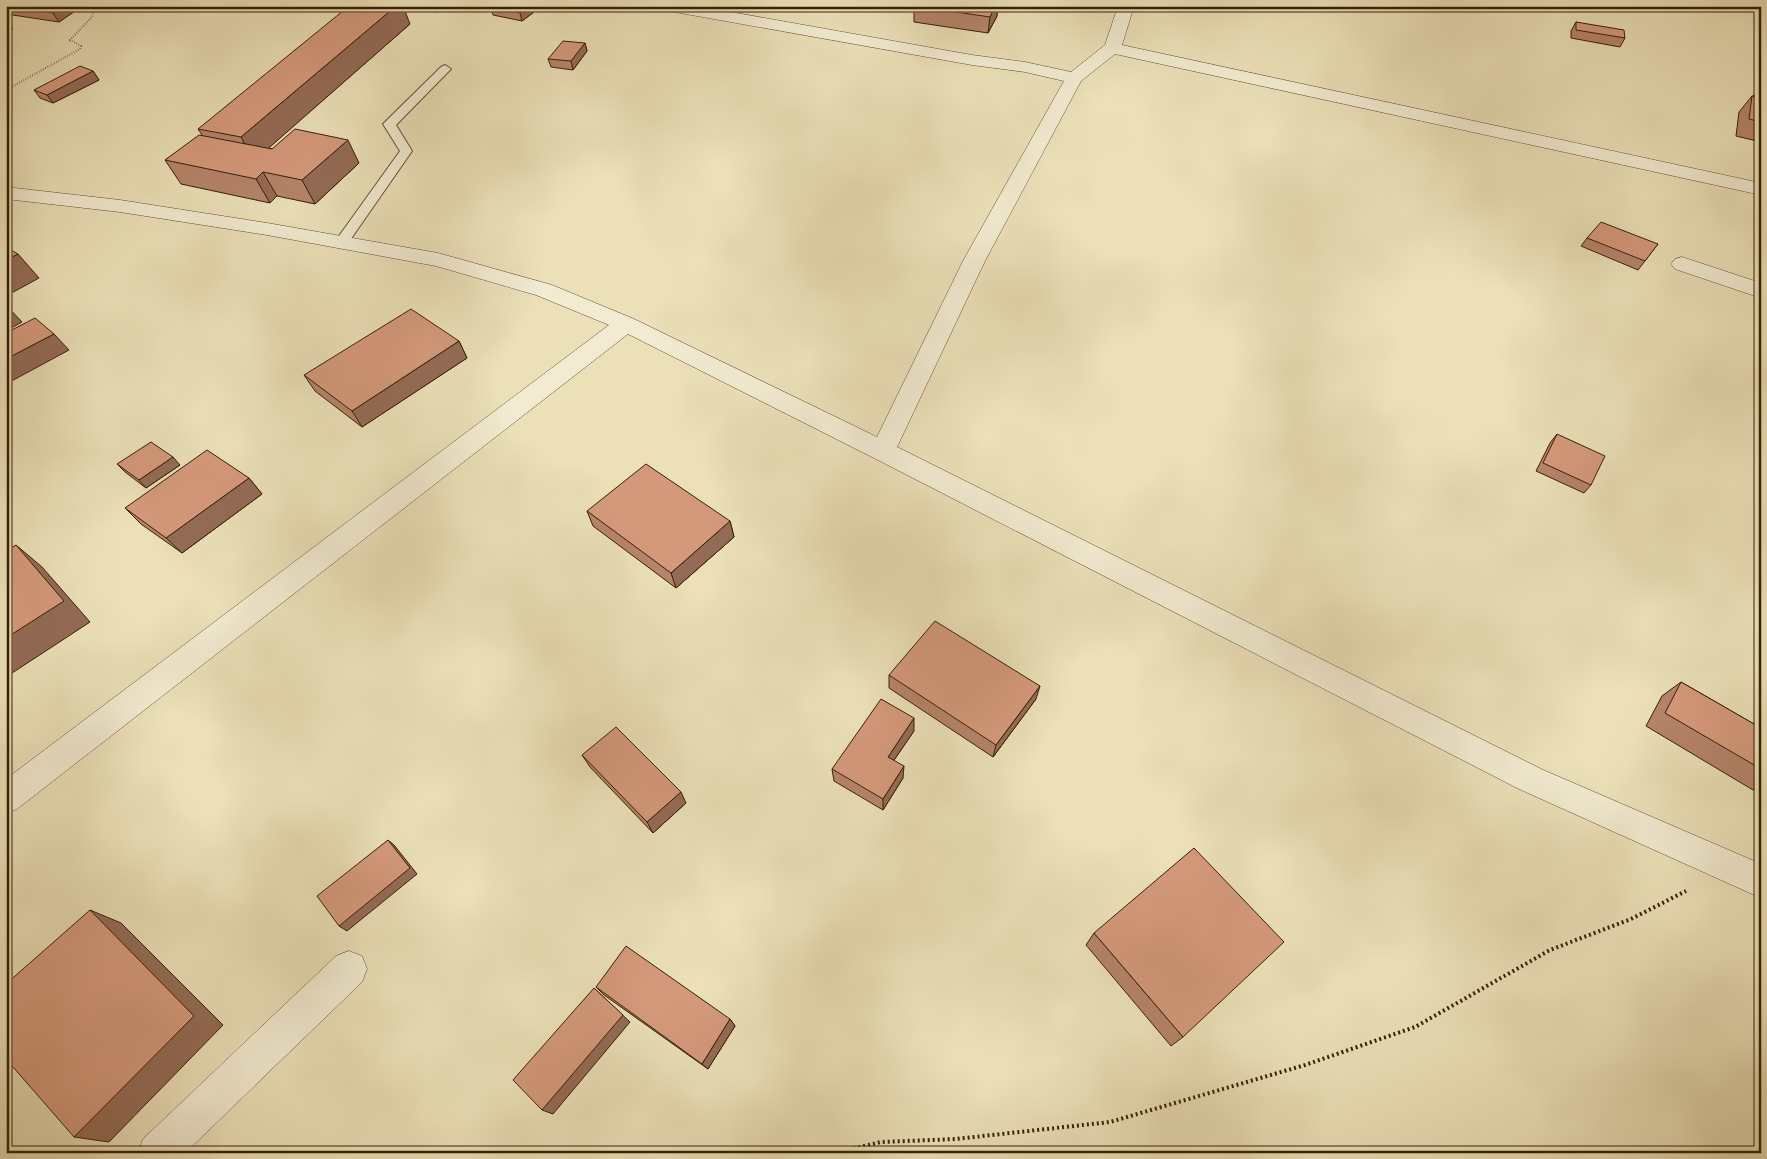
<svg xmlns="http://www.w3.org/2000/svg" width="1767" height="1159" viewBox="0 0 1767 1159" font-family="'IM FELL DW Pica',serif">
<rect width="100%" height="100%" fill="#ebe0b8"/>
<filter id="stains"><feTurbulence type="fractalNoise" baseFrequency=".004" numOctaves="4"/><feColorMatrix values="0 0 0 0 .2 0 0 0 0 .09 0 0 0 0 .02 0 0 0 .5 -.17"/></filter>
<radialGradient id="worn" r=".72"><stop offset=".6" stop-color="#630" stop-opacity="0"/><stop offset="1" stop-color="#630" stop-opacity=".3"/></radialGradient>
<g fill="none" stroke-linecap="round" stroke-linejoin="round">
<defs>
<polygon id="lane" points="445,65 451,69 449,71 396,125 412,151 346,246 336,246 334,243 400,151 383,124 441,67"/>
<g id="street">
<polygon points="661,6 697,6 972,55 1025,62 1071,72 1105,45 1118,6 1134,6 1122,45 1761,183 1761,195 1115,54 1081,81 985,261 897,447 1541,769 1761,864 1761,898 1519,789 874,458 628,334 17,809 6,813 6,779 609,325 536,295 436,266 267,235 120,212 6,199 6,187 120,200 267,223 438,253 552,285 634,319 877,437 963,261 1064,81 1025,72 972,65 669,11 663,9"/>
<polygon points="1682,257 1761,283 1761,298 1675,269 1671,264 1675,259"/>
<polygon points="349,951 362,956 367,969 362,982 185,1153 138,1153 143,1139 336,956"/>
</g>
</defs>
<use href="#lane" stroke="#644f33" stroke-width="2"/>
<use href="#street" stroke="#644f33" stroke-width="1"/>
<polyline stroke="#371f07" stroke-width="2" stroke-dasharray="0.5 2" stroke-linecap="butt" points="6,90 80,49 81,46 70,40 91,18 97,6"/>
<polyline stroke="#371f07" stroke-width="4" stroke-dasharray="2 3" stroke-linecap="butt" points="834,1153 881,1142 956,1139 1110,1122 1305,1065 1415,1027 1550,950 1631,919 1686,891"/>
<use href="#lane" fill="#f2ebd1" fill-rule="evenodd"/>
<use href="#street" fill="#f2ebd1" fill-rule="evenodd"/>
</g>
<g fill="#b6846a" stroke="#371f07">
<polygon points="6,6 73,6 75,11 59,22 6,14"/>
<polygon points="404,6 445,6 437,12"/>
<polygon points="914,6 997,6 997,16 988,33 914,22"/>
<polygon points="491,7 534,12 522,21 493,15"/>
<polygon points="1576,22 1625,38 1620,47 1571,38 1571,31"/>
<polygon points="410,24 268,148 359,163 315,204 277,196 270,203 181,184 165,160 202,135 198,129"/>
<polygon points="585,43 587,51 573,70 551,67 548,59"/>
<polygon points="93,71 99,80 53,103 40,98 34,90"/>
<polygon points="1761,85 1761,142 1736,136 1739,112 1752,96 1754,96"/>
<polygon points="1587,238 1658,244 1638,270 1581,246"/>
<polygon points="459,341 467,358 362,427 315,391 304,375"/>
<polygon points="1557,434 1591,485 1584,493 1536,471 1550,443"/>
<polygon points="117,464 180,465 146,488 125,472"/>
<polygon points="249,478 262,494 182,553 141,524 125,508"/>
<polygon points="587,511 730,521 734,537 676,588 593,526"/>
<polygon points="889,675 1036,699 993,757 889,688"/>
<polygon points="1681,682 1761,728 1761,786 1753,790 1646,726 1662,696"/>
<polygon points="914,731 894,760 903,778 883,810 834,781 832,769"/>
<polygon points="582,755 686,803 653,833 590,767"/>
<polygon points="1094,933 1183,1037 1171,1046 1086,945"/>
<polygon points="596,987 730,1019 735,1026 708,1069 604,995"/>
</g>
<g fill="#946b56" stroke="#371f07">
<polygon points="64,6 73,6 75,11 59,22 53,13"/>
<polygon points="396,6 403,6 410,24 254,161 241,137"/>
<polygon points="435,6 445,6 437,12"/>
<polygon points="528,6 532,6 534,12 522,21 520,13"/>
<polygon points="995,6 997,6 997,16 988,33 990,17"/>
<polygon points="6,19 13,29 6,34"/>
<polygon points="585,43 587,51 573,70 571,61"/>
<polygon points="93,71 99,80 53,103 47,95"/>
<polygon points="348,140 359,163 315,204 302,180"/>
<polygon points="263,172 277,196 270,203 256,179"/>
<polygon points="18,254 39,278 6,296 6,260"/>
<polygon points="6,305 22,322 6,331"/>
<polygon points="54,334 69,350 6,384 6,359"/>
<polygon points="459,341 467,358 362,427 352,411"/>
<polygon points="173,457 180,465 146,488 139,480"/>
<polygon points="249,478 262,494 182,553 166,538"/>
<polygon points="730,521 734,537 676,588 671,573"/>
<polygon points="16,545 42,567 90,622 6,677 6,638"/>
<polygon points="1040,686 1036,699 993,757 996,745"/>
<polygon points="914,718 914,731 888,769 888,757"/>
<polygon points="904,766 903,778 883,810 883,799"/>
<polygon points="681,792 686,803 653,833 647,822"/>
<polygon points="388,840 394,845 417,874 347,931 339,926"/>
<polygon points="90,910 121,923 223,1025 109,1142 74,1137"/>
<polygon points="594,988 630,1022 553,1114 542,1110"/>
<polygon points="730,1019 735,1026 708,1069 702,1064"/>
</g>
<g fill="#d4997b" stroke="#371f07">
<polygon points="6,6 64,6 53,13"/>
<polygon points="349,6 396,6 241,137 198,129"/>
<polygon points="492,6 528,6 520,13 491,7"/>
<polygon points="915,6 995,6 990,17"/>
<polygon points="1576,22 1624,30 1625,38 1576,30"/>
<polygon points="563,41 585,43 571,61 548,59"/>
<polygon points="80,66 93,71 47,95 34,90"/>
<polygon points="1752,96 1761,98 1761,122 1749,119"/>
<polygon points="295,129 348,140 302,180 263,172 256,179 165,160 199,135 272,149"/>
<polygon points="1601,222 1658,244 1645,261 1587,238"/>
<polygon points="6,247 18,254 6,260"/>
<polygon points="411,309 459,341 352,411 304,375"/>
<polygon points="35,318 54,334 6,359 6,333"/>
<polygon points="1557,434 1605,456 1591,485 1543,463"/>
<polygon points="151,442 173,457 139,480 117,464"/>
<polygon points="207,450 249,478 166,538 125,508"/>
<polygon points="646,464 730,521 671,573 587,511"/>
<polygon points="16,545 64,601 6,638 6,551"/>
<polygon points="935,621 1040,686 996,745 889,675"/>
<polygon points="1681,682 1761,728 1761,769 1665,713"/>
<polygon points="881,699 914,718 888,757 904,766 883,799 832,769"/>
<polygon points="616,727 681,792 647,822 582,755"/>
<polygon points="388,840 410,868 339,926 317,896"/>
<polygon points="1194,848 1284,942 1183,1037 1094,933"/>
<polygon points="90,910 194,1016 74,1137 6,1059 6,984"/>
<polygon points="626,946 730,1019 702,1064 596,987"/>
<polygon points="594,988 623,1015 542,1110 513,1080"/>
</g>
<rect width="1767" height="1159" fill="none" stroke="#ebe0b8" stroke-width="25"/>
<rect x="8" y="8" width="1752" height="1144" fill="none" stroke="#371f07" stroke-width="2.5"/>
<rect x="12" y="12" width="1742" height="1134" fill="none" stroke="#371f07"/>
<rect width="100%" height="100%" filter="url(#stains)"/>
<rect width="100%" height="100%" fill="url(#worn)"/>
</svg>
